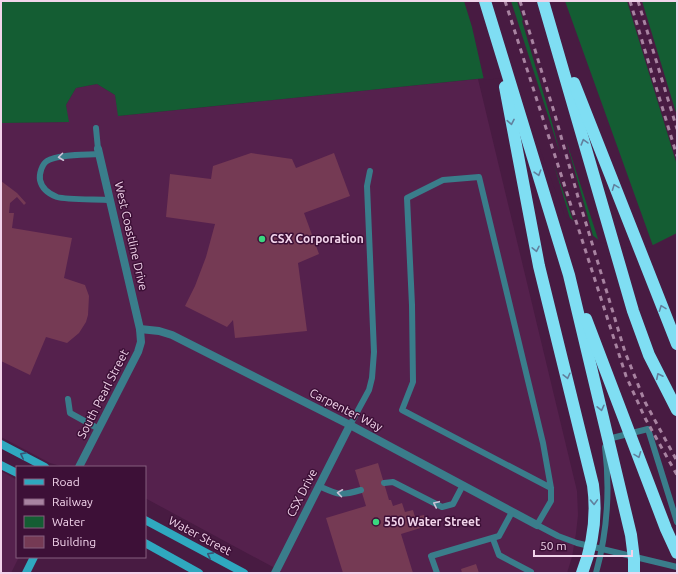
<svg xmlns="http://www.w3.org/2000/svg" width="678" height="574" viewBox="0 0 678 574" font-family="Ubuntu,sans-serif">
<rect width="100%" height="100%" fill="#481b42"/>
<g fill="#55214d">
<polygon points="478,79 577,491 578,515 576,533 572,557 567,573 284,573 145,498 145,467 64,467 50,463 1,437 1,123 68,122 66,105 76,88 97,84 115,95 119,116"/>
<polygon points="1,471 17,480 17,557 19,557 11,573 1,573"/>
</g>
<polygon fill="#145d33" points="1,1 677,1 677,233 653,245 627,246 600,241 566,215 514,75 118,116 115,95 97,84 76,88 66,105 69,122 1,123"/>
<g fill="#481b42">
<polygon points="464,1 511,1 560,153 551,119 522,21 523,20 517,1 565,1 653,246 627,248 599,242 566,140 594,239 574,223 554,165 571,222 565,216 513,77 484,80 472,27"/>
<polygon points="627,1 642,1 677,116 677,165"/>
</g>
<g fill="#753a54">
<polygon points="251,153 292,159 296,168 334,153 350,196 304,213 319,254 298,263 307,331 235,338 233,320 227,327 185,306 195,286 206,257 215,224 166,217 170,174 211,179 213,166"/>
<polygon points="1,181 17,193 26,203 24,205 17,197 10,203 9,213 14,213 12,228 72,238 64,278 85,285 89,296 88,315 86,322 79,333 67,343 46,337 30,375 1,361"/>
<polygon points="378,463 389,500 391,500 393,506 402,503 405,512 413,510 415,517 424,515 427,526 401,534 413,573 343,573 326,518 366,506 355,470"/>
<polygon points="476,564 479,573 462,573 461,569"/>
</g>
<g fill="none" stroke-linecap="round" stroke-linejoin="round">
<g stroke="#3a7d8b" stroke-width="6">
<polyline points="96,128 98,149"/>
<path d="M99,154C86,155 58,154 47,161C42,164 39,174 40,180C42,189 49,194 57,197C67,200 98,199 110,200"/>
<polyline points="68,399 70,413 99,429"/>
<polyline points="350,425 369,390 372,378 374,352 367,186 370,171"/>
<polyline points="608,439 648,429 677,522"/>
<polyline points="384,483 393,482 442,507 453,504 463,485"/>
<path d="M319,486C339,495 340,496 361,490"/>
<polyline points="551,488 402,410 413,382 412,305 407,198 443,180 479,177 543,443 551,488 551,501 537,525 558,536 577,543 677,567"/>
<polyline points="493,539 499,555 531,572 530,573"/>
<polyline points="437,573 431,556 499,536 512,512"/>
<path d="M596,573C607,533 610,488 605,447"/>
</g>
<g stroke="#3a7d8b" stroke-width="8">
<polyline points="140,329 159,331 172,335 350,425 537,525"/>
<polyline points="79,467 138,352 141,342 140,329 98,149"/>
<polyline points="275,573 350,425"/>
</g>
<g stroke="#2fa8bf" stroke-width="8">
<polyline points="1,444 45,467"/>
<polyline points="1,465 17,473"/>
<polyline points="145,520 244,573"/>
<polyline points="145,543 199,573"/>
<polyline points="26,573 34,557"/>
</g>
<g stroke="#7fdef3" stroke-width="12">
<polyline points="485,1 569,275 631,535 634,559 634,573"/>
<polyline points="543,1 633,311 649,355 677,410"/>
<polyline points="574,83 677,344"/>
<path d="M505,87L539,266L593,485C597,514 593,545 582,573"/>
<polyline points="586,319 666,529 677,553"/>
</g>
<g stroke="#a883a1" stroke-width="3" stroke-dasharray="5 5" stroke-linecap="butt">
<polyline points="505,1 626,376 645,418 677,475"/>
<polyline points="520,1 555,115 578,197 625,352 645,402 677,461"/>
<polyline points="630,1 677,156"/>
<polyline points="638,1 677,129"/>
</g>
</g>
<defs><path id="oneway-chevron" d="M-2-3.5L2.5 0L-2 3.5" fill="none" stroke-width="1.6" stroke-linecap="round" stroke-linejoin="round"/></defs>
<g stroke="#61819e">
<use href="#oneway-chevron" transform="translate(511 122) rotate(79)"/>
<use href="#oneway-chevron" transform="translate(584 142) rotate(-106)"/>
<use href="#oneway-chevron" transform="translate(538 173) rotate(73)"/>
<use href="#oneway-chevron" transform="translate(615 187) rotate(-111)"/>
<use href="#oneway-chevron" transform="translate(536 249) rotate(78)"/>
<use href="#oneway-chevron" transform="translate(662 308) rotate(-111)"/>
<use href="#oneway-chevron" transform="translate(567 376) rotate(76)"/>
<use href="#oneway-chevron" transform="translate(659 376) rotate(-116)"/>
<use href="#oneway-chevron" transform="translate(601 408) rotate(77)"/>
<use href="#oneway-chevron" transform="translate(638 455) rotate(69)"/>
<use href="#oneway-chevron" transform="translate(594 502) rotate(88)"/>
</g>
<g stroke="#cdc3d8">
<use href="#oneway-chevron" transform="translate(61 157) rotate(173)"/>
<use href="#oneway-chevron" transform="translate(340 493) rotate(-172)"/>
<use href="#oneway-chevron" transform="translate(436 504) rotate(-155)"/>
</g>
<g stroke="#375474">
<use href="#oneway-chevron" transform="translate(23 455) rotate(-153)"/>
<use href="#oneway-chevron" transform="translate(210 555) rotate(-152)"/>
</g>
<g fill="#3ad77f" stroke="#3d1037" stroke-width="1.5">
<circle cx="262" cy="239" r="4"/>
<circle cx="376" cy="522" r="4"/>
</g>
<g text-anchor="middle" stroke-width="3" stroke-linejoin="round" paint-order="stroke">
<g font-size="12" fill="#f2d4eb" stroke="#3d1037">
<text transform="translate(131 236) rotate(77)" y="4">West Coastline Drive</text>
<text transform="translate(103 394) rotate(-63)" y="4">South Pearl Street</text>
<text transform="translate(346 410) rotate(27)" y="4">Carpenter Way</text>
<text transform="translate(302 493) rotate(-63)" y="4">CSX Drive</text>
<text transform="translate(200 536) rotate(28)" y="4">Water Street</text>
</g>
<g font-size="12" font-weight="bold" fill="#f2d4eb" stroke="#3d1037" text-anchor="start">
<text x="270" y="243">CSX Corporation</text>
<text x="384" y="526">550 Water Street</text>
</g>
</g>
<rect width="678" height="574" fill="none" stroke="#f2d4eb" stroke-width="4"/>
<rect x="16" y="466" width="130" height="92" fill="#3d1037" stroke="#855e7f"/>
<rect x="24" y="479" width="20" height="6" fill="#2fa8bf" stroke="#855e7f"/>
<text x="52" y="486" font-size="12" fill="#f2d4eb">Road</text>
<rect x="24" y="499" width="20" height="6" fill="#a883a1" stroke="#855e7f"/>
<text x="52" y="506" font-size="12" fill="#f2d4eb">Railway</text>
<rect x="24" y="516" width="20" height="12" fill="#145d33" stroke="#855e7f"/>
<text x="52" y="526" font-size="12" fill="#f2d4eb">Water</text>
<rect x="24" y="536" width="20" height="12" fill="#753a54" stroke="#855e7f"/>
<text x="52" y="546" font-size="12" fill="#f2d4eb">Building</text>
<path d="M534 550v6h98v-6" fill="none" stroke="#f2d4eb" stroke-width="2"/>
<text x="540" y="550" font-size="12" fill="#f2d4eb" stroke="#3d1037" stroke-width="3" paint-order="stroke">50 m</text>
</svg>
